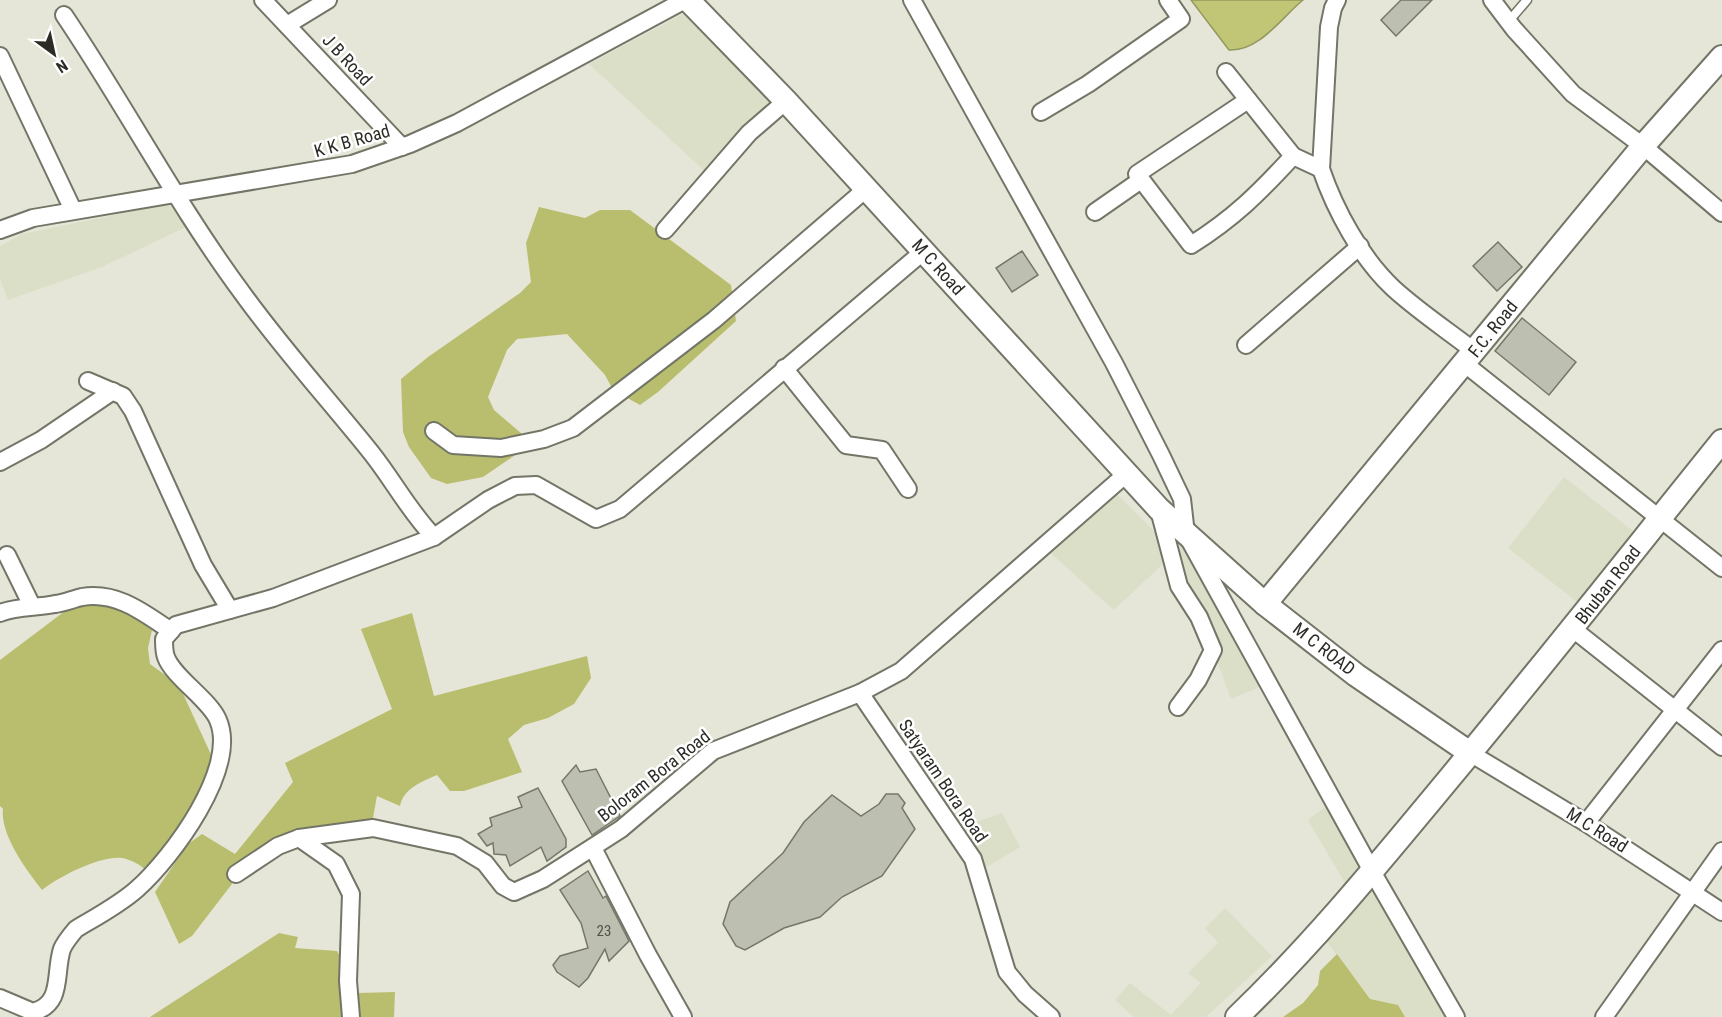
<svg xmlns="http://www.w3.org/2000/svg" width="1722" height="1017" viewBox="0 0 1722 1017" font-family="'Roboto Condensed',sans-serif">
<rect width="100%" height="100%" fill="#e5e6d7"/>
<g fill="#dcdfc8">
<polygon points="690,13 773,104 710,176 589,64 681,15"/>
<polygon points="163,205 173,207 188,226 102,267 8,300 0,279 0,246 22,234"/>
<polygon points="1564,477 1642,538 1586,609 1508,548"/>
<polygon points="1111,488 1161,538 1193,550 1262,686 1231,699 1208,637 1166,561 1114,610 1047,550"/>
<polygon points="1329,804 1366,867 1345,883 1308,820"/>
<polygon points="1002,813 1020,847 985,868 965,826"/>
<polygon points="1371,892 1380,892 1449,1017 1405,1017 1397,1005 1370,999 1324,938"/>
<polygon points="1225,908 1272,956 1206,1017 1134,1017 1115,1000 1130,983 1171,1015 1201,983 1188,973 1218,943 1205,928"/>
</g>
<g fill="#b9be6f">
<polygon points="539,207 585,218 600,210 630,210 731,285 736,321 658,392 640,405 613,390 605,375 567,334 517,339 507,350 488,397 494,410 521,433 524,449 483,477 447,484 431,478 409,447 403,432 401,379 428,357 520,293 531,282 526,243"/>
<path d="M89,604C113,605 135,613 152,630L148,648L150,664L179,685L214,761L209,798L147,871C139,864 132,860 122,858C101,855 58,877 42,890C27,871 0,835 3,809L0,806V660L65,611Z"/>
<path d="M412,613L434,696L587,656L591,678L574,704L548,718L524,725L508,739L522,772L464,791H450L437,775C421,782 404,788 400,806L377,796L373,818L387,829L326,827L245,867L192,936L179,944L155,892L188,844L202,834L235,854L293,782L285,763L392,709L361,629Z"/>
<path d="M279,933L298,937L295,948L337,951C346,966 347,980 358,993L395,992L394,1017H150Z"/>
<polygon points="1337,954 1370,999 1398,1005 1405,1017 1283,1017 1303,1003 1318,985 1320,971"/>
</g>
<path fill="#c1c676" stroke="#94985e" stroke-width="1.5" d="M1191,0H1303C1282,17 1259,52 1229,50Z"/>
<g fill="#bdbfb0" stroke="#767769" stroke-width="1.5">
<polygon points="1401,0 1432,0 1396,36 1381,20"/>
<polygon points="1498,242 1522,267 1497,291 1473,266"/>
<polygon points="1022,251 1038,275 1012,292 996,268"/>
<polygon points="1522,318 1576,362 1549,395 1495,351"/>
<polygon points="576,765 580,772 596,769 620,816 592,835 562,781"/>
<polygon points="538,788 566,839 566,847 547,861 541,847 510,866 506,855 494,854 493,843 487,846 478,834 492,826 490,818 522,807 518,797"/>
<polygon points="886,794 898,794 905,803 902,808 915,829 882,876 842,897 820,917 784,928 745,950 736,946 723,924 730,902 783,853 804,822 832,795 861,816 879,804"/>
<polygon points="588,871 603,898 606,896 629,941 609,961 605,949 588,978 579,987 557,972 553,965 560,956 588,948 581,923 560,890"/>
</g>
<g fill="none" stroke-linecap="round" stroke-linejoin="round">
<defs>
<polyline id="lane" points="1508,22 1527,0"/>
<g id="street">
<polyline points="263,0 402,147"/>
<polyline points="912,0 1114,363 1161,455 1182,499 1186,534 1373,873 1456,1017"/>
<path d="M1337,0L1333,8L1329,27L1321,169C1335,210 1361,258 1393,288C1418,311 1447,330 1474,351"/>
<polyline points="1492,0 1514,29 1573,94 1643,146 1722,213"/>
<path d="M64,15C126,107 177,205 243,294C282,348 327,398 369,450C392,478 408,510 434,537"/>
<polyline points="287,25 328,0"/>
<polyline points="0,56 73,210"/>
<polyline points="1226,72 1293,156 1321,169"/>
<path d="M1248,100L1137,174L1191,245C1234,218 1259,193 1293,156"/>
<polyline points="1041,112 1088,84 1181,19 1168,0"/>
<polyline points="1095,212 1141,180"/>
<polyline points="0,230 33,218 352,164 410,144 457,123 685,0"/>
<polyline points="665,230 749,133 786,101"/>
<polyline points="1246,345 1360,246"/>
<polyline points="1465,364 1722,568"/>
<polyline points="784,368 846,445 882,450 908,489"/>
<polyline points="88,381 123,396 133,411 203,565 230,610"/>
<polyline points="434,431 453,445 501,448 544,439 573,428 714,320 866,189"/>
<polyline points="0,462 41,440 113,391"/>
<polyline points="1159,510 1179,586 1199,617 1213,650 1198,680 1178,707"/>
<polyline points="7,555 32,606"/>
<path d="M0,613C18,606 36,608 55,604C64,603 73,599 82,597C117,591 144,613 171,631"/>
<polyline points="1573,629 1722,747"/>
<polyline points="860,693 973,859 1007,972 1025,994 1051,1017"/>
<polyline points="1470,753 1586,823 1722,912"/>
<polyline points="1586,823 1722,650"/>
<polyline points="299,838 336,864 351,894 348,981 351,1017"/>
<polyline points="593,848 648,955 683,1017"/>
<polyline points="236,874 278,846 299,838 373,828 457,846 485,863 503,886 514,892 543,879 621,829 713,751 860,693 901,671 1125,475"/>
<path d="M0,998L33,1012C64,1004 54,973 62,949C65,942 71,935 76,929C96,917 119,905 137,889C172,858 239,768 218,720C210,700 173,677 166,657C164,652 164,644 164,639L176,625L273,598L434,537L488,500L515,486L536,485L596,519L620,509L924,251"/>
<polyline points="1604,1017 1722,851"/>
</g>
<g id="secondary">
<polyline points="688,0 786,101 1159,509 1265,604 1356,675 1470,753"/>
<polyline points="1265,604 1643,146 1722,57"/>
<path d="M1237,1017C1314,943 1380,862 1448,780C1541,668 1631,554 1722,441"/>
</g>
</defs>
<use href="#lane" stroke="#737567" stroke-width="11"/>
<use href="#street" stroke="#737567" stroke-width="20"/>
<use href="#secondary" stroke="#737567" stroke-width="26"/>
<use href="#lane" stroke="#fff" stroke-width="8"/>
<use href="#street" stroke="#fff" stroke-width="16"/>
<use href="#secondary" stroke="#fff" stroke-width="22"/>
</g>
<g text-anchor="middle" stroke-width="5" stroke-linejoin="round" paint-order="stroke">
<g font-size="15" fill="#505148">
<text x="604" y="936">23</text>
</g>
<g font-size="18" fill="#2b2c26" stroke="#fff">
<text transform="translate(347 60) rotate(47)" y="6">J B Road</text>
<text transform="translate(352 141) rotate(-16)" y="6">K K B Road</text>
<text transform="translate(938 267) rotate(48)" y="6">M C Road</text>
<text transform="translate(1493 329) rotate(-51)" y="6">F.C. Road</text>
<text transform="translate(1608 585) rotate(-52)" y="6">Bhuban Road</text>
<text transform="translate(1324 649) rotate(38)" y="6">M C ROAD</text>
<text transform="translate(654 776) rotate(-38)" y="6">Boloram Bora Road</text>
<text transform="translate(943 781) rotate(56)" y="6">Satyaram Bora Road</text>
<text transform="translate(1597 830) rotate(32)" y="6">M C Road</text>
</g>
</g>
<g transform="translate(54 54) rotate(147)" stroke="#ffffff" stroke-width="4.5" paint-order="stroke">
<path d="M0-4.5L10 22L0 15L-10 22Z" fill="#2b2c26"/>
<text y="-9" font-size="16" font-weight="bold" text-anchor="middle" fill="#2b2c26">N</text>
</g>
</svg>
